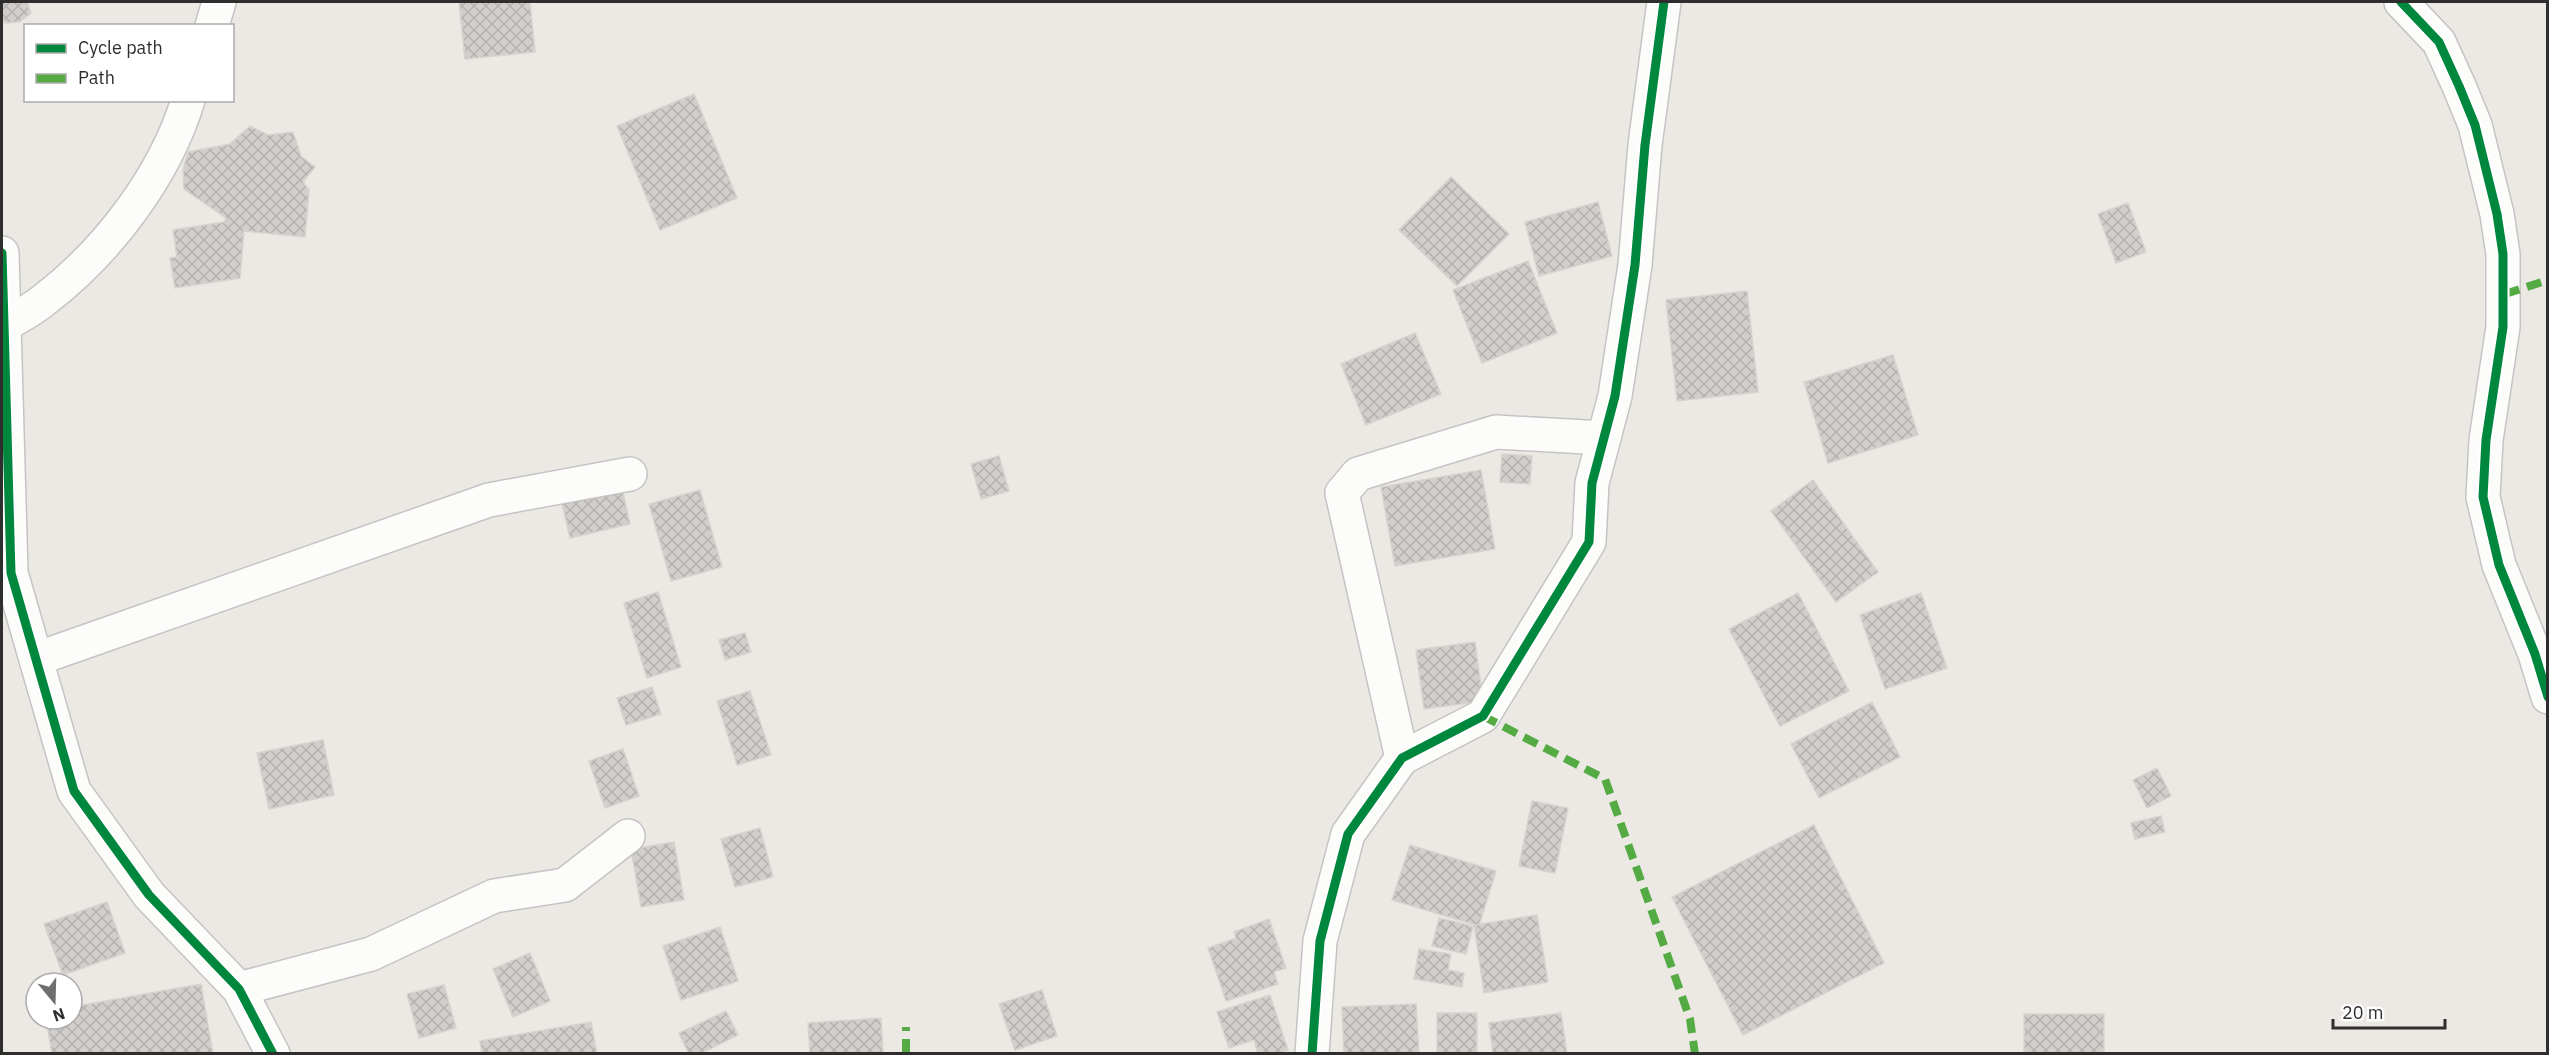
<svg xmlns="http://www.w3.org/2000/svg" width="2549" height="1055" viewBox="0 0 2549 1055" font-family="'IBM Plex Sans',sans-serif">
<defs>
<pattern id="building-cross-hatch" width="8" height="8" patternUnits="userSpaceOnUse" patternTransform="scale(1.5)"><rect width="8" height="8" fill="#d1cecb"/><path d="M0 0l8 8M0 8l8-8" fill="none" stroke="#b4b1af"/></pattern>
</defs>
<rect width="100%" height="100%" fill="#ece8e4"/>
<g fill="url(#building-cross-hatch)" stroke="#d7d4d0" stroke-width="1.5">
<polygon points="2,2 27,2 31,13 19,22 5,23 2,16"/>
<polygon points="459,2 530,2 535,52 465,59"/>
<polygon points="694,94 737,198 660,230 617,126"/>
<polygon points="250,126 268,135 293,132 301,156 315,167 303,182 309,190 305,237 244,231 240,278 175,288 170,258 177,257 173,230 224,222 226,218 184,189 183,170 188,152 230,144"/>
<polygon points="1451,177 1509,234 1457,286 1399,230"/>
<polygon points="1598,202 1612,256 1539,276 1525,222"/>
<polygon points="2128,203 2146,252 2116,263 2098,214"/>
<polygon points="1528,261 1557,333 1482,363 1453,290"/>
<polygon points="1747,291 1758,392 1677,401 1666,300"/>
<polygon points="1415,333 1441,394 1366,425 1341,364"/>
<polygon points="1893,355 1918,435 1828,463 1804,382"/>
<polygon points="1502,454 1532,456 1530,484 1500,482"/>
<polygon points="999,456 1009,491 981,499 971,464"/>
<polygon points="1481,470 1495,549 1395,566 1381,487"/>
<polygon points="1813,480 1878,572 1836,602 1771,511"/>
<polygon points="621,484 630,524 570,538 561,499"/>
<polygon points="700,490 722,567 671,581 649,504"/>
<polygon points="658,592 681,667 647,678 624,603"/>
<polygon points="1798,593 1849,691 1780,726 1729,629"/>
<polygon points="1921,593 1947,668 1885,689 1860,615"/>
<polygon points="745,633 751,652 725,660 719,640"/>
<polygon points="1475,642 1483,701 1424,709 1416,650"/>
<polygon points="652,687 661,714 626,725 617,698"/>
<polygon points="750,691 771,755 737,765 717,701"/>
<polygon points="1872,702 1900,757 1819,798 1791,744"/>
<polygon points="323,740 334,795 269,809 257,753"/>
<polygon points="623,749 639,796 605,808 589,761"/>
<polygon points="2157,768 2171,796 2147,808 2133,780"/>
<polygon points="1532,801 1568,808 1555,873 1519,866"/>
<polygon points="2161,816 2165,832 2135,839 2131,823"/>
<polygon points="1814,825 1884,963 1743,1035 1672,897"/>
<polygon points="760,828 773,877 735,887 721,839"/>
<polygon points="674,842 684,900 641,907 631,849"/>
<polygon points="1410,845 1496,871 1479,926 1392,900"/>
<polygon points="107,902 125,953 63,975 44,924"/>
<polygon points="1537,915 1548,982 1484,993 1474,925"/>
<polygon points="1439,918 1473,926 1466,954 1432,946"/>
<polygon points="1269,919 1286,968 1274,972 1278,984 1226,1001 1208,948 1236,938 1234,932"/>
<polygon points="720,927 738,981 681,1000 663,946"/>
<polygon points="1419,949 1451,954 1448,970 1464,973 1462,987 1414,979"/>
<polygon points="530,953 550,1001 513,1017 493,969"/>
<polygon points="201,984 213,1054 52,1054 46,1019 72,1019 72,1007"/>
<polygon points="444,985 456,1028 419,1038 407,994"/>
<polygon points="1042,990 1057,1036 1015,1050 999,1004"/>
<polygon points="1270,995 1288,1050 1277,1054 1258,1054 1254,1040 1229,1048 1217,1012"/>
<polygon points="1416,1004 1419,1054 1344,1054 1342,1007"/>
<polygon points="726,1011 738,1035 700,1054 689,1054 679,1033"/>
<rect x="1437" y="1013" width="40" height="41"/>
<polygon points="1561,1013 1567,1054 1493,1054 1489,1023"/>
<rect x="2024" y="1014" width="80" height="40"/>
<polygon points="881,1018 883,1054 810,1054 808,1023"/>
<polygon points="591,1022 597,1054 482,1054 480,1041"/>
</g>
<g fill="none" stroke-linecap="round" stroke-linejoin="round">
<defs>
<g id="minor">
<polyline points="2401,2 2439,42 2459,86 2475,125 2497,214 2503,254 2503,327 2486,440 2483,497 2499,565 2535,654 2548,697"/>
<polyline points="212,26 219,2"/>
<polyline points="2,253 11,573 74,791 149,895 239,989 273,1054"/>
<path d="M5,325C18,317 32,310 44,300C107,252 165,176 188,100"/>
<polyline points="36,659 489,500 630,474"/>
<polyline points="1402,758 1342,493 1358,474 1496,432 1604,438"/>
<polyline points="239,989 371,954 494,896 565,885 628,836"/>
<polyline points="1312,1054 1320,941 1348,834 1402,758 1483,716 1589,542 1592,483 1615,396 1635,265 1645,145 1664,2"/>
</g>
</defs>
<use href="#minor" stroke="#c5c4c5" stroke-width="36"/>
<use href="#minor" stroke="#fcfcfb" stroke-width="33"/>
<g stroke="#54ab44" stroke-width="8" stroke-dasharray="15 8" stroke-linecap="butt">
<polyline points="2505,294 2548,280"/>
<polyline points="1483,716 1605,779 1690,1019 1695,1054"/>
<polyline points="906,1054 906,1027"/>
</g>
<defs>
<g id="cycleway">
<polyline points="2401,2 2439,42 2459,86 2475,125 2497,214 2503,254 2503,327 2486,440 2483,497 2499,565 2535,654 2548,697"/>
<polyline points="2,253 11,573 74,791 149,895 239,989 273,1054"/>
<polyline points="1312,1054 1320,941 1348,834 1402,758 1483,716 1589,542 1592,483 1615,396 1635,265 1645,145 1664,2"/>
</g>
</defs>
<use href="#cycleway" stroke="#fff" stroke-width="13"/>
<use href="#cycleway" stroke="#00873e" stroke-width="9"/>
</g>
<rect width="2549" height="1055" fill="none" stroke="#2e2e2e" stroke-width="6"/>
<rect x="24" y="24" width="210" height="78" fill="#ffffff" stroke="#ababab" stroke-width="1.5"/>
<rect x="36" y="44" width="30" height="9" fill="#00873e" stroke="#ababab" stroke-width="1.5"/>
<text x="78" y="54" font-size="18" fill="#2e2e2e">Cycle path</text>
<rect x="36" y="74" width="30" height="9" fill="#54ab44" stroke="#ababab" stroke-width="1.5"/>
<text x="78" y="84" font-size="18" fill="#2e2e2e">Path</text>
<g transform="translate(54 1001) rotate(161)"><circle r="28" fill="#ffffff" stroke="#ababab" stroke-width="1.5"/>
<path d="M0-4.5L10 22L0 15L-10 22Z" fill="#706f6e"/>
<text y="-9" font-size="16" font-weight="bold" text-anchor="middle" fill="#2e2e2e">N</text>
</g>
<path d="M2333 1019v9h112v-9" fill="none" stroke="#2e2e2e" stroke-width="3"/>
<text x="2342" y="1019" font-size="18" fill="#2e2e2e" stroke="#ffffff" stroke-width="4.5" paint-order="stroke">20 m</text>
</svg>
